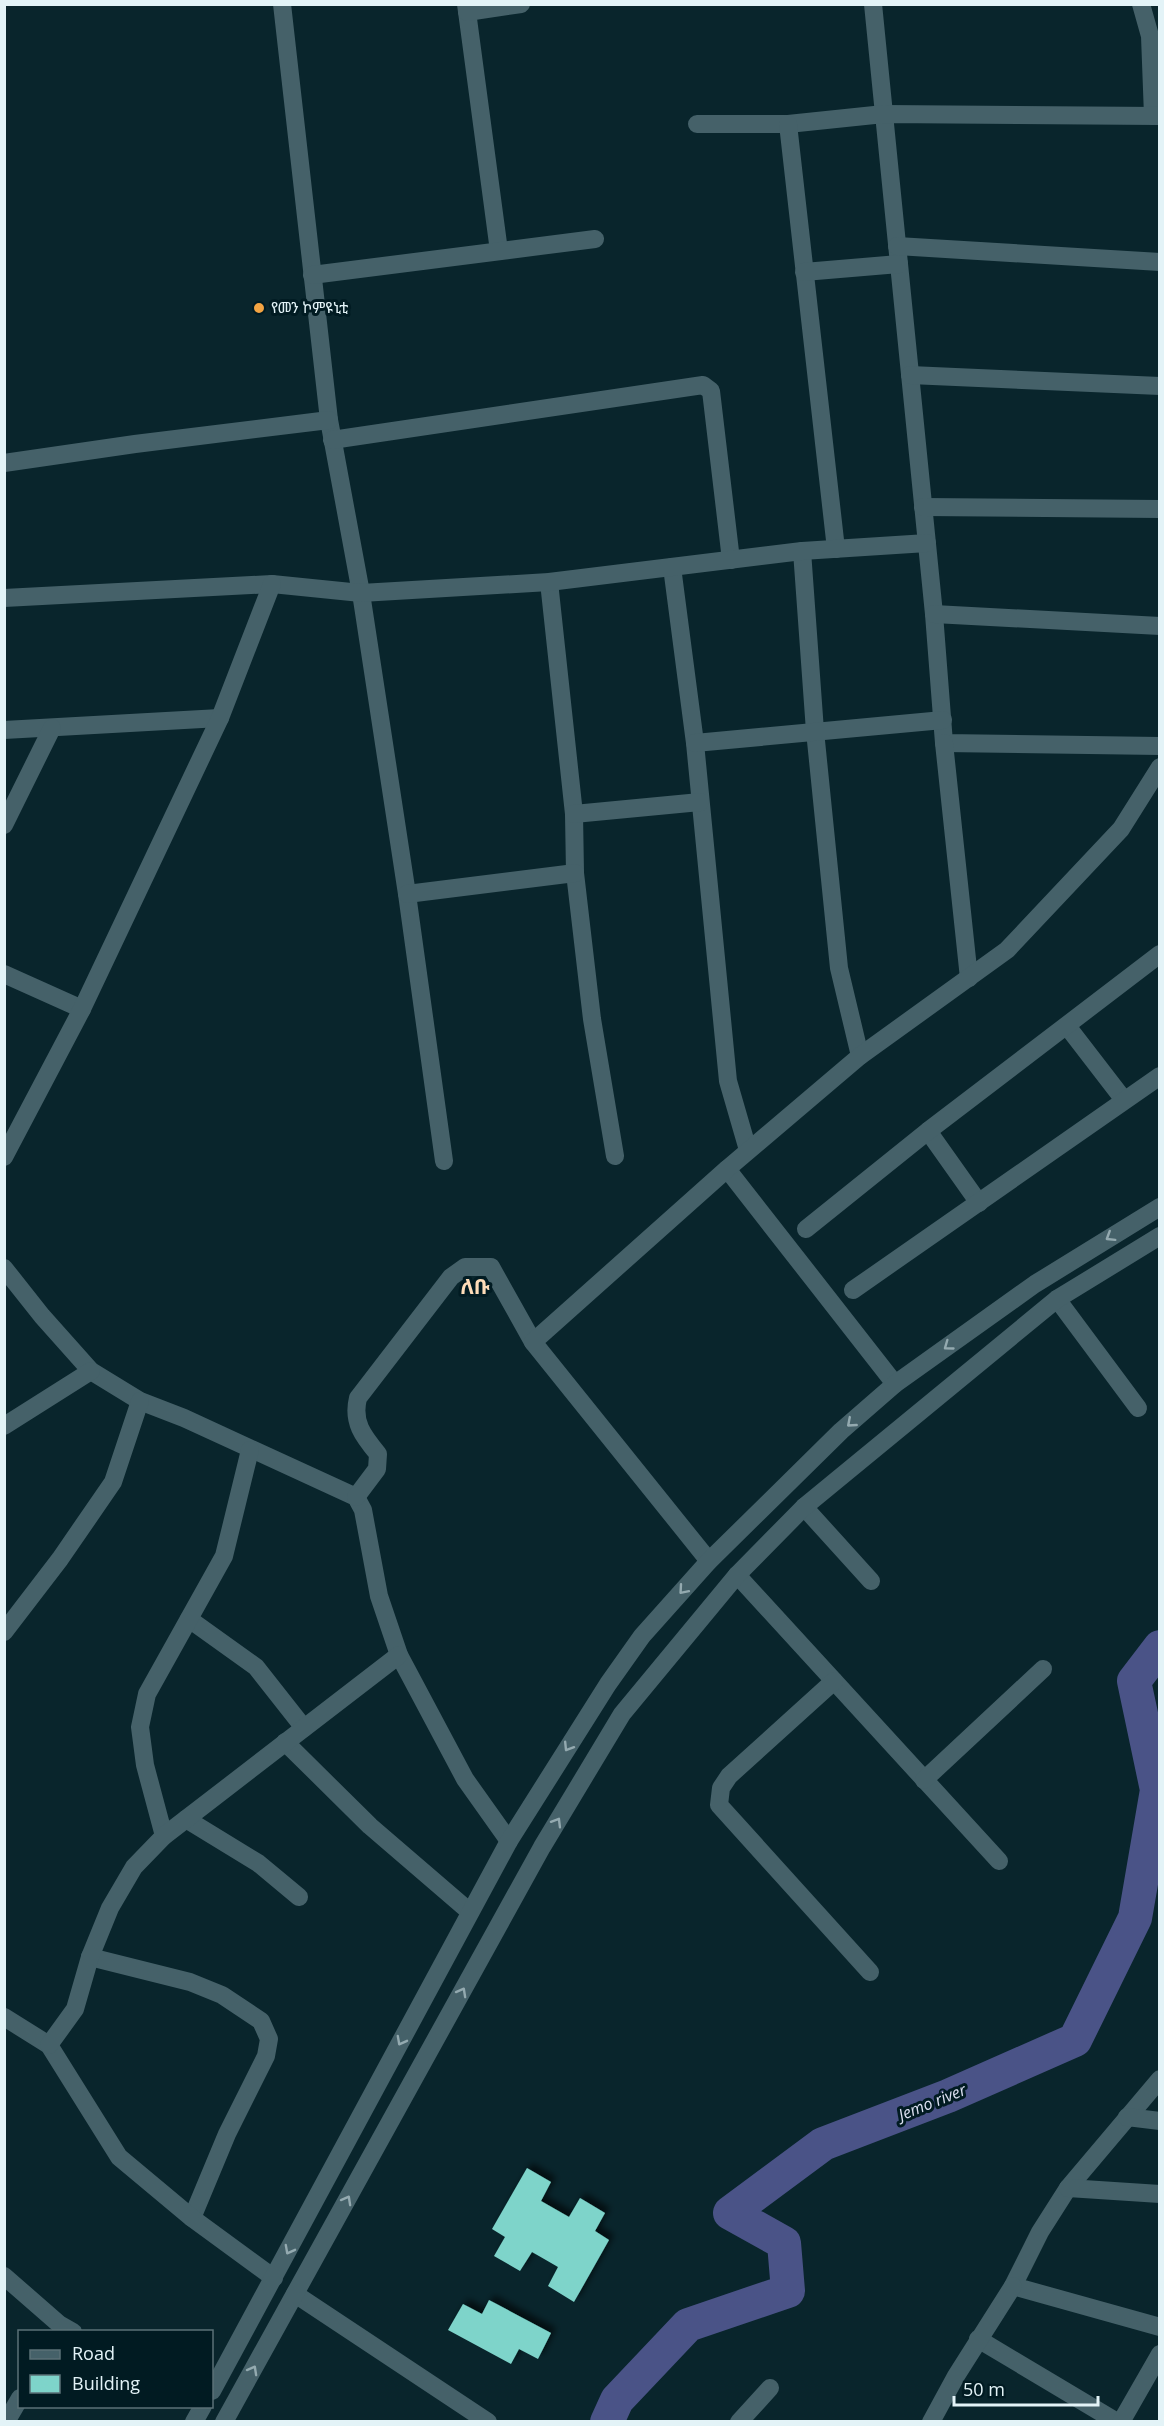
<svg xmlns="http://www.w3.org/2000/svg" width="1164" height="2426" viewBox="0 0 1164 2426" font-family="'Open Sans','Noto Sans Ethiopic',sans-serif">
<defs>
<filter id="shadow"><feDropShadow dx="5" dy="-5" stdDeviation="3" flood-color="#0009"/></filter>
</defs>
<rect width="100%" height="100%" fill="#09252c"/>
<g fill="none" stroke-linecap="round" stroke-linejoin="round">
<polyline stroke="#4a5387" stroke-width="34" points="607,2422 617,2400 688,2325 788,2291 784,2243 730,2213 823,2144 948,2096 1075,2040 1135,1918 1157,1790 1134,1681 1160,1647"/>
</g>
<g fill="#7ed4ca" filter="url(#shadow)">
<polygon points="527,2168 551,2182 541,2201 569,2217 580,2198 605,2213 595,2231 609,2240 574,2302 548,2286 558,2267 532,2252 520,2271 494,2256 505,2237 492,2229"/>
<polygon points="489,2300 551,2333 538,2359 519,2349 511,2364 448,2330 463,2304 482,2314"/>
</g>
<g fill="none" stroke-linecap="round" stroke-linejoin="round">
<g stroke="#456169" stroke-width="18">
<polyline points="282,4 329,420 361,593 407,894 444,1161"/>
<polyline points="466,4 499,251"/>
<polyline points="873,4 934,614 944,743 1160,746"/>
<polyline points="1141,4 1150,36 1153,116"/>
<polyline points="467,12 521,4"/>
<polyline points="697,124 788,124 884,114 1160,116"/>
<polyline points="788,124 836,549"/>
<polyline points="897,246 1160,262"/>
<polyline points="804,272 899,264"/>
<polyline points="312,275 595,239"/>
<polyline points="910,375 1160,386"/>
<polyline points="332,440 703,385 711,391 731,560"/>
<polyline points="4,463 135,444 329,420"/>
<polyline points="923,507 1160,509"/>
<polyline points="802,551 815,731 839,968 860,1056"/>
<polyline points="672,567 695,743 728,1081 748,1150"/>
<polyline points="549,582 574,814 575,873 592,1019 615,1156"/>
<polyline points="4,598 272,584 361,593 549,582 802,551 927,543"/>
<polyline points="934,614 1160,626"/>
<polyline points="4,730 220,718"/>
<polyline points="695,743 943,720"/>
<polyline points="944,743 969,978"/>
<polyline points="574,814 700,802"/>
<polyline points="4,825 52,728"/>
<polyline points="407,894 575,873"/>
<polyline points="4,974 82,1009"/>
<polyline points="1067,1026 1124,1100"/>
<polyline points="928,1131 979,1203"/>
<polyline points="4,1157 82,1009 220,718 272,584"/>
<polyline points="727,1169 895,1384"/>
<polyline points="806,1229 928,1131 1160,954"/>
<polyline points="4,1268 42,1316 91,1371 140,1401 184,1418 356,1497 363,1510 379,1596 399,1655 465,1779 509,1841"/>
<polyline points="853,1290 1160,1076"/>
<polyline points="1057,1299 1138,1408"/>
<polyline points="4,1426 91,1371"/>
<path d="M356,1497L377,1469L378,1454C363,1436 352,1422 358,1398L451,1277L465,1267H491L533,1342"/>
<polyline points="804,1507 871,1581"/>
<polyline points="709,1561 533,1342 727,1169 860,1056 1007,950 1121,829 1160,767"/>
<polyline points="737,1575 999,1861"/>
<polyline points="189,1619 256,1667 304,1728"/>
<polyline points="4,1632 60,1559 113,1482 140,1401"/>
<polyline points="834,1681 729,1776 721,1788 719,1805 870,1972"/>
<polyline points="285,1742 370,1826 470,1912"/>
<polyline points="924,1780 1043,1669"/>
<polyline points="186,1819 258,1863 299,1897"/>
<polyline points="164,1836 145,1765 140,1727 147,1694 224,1556 250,1450"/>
<polyline points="90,1957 190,1982 222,1995 261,2021 269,2039 266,2056 227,2134 192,2218"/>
<polyline points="4,2017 49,2045 119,2157 192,2218 274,2278"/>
<polyline points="49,2045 75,2009 90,1957 110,1908 134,1867 164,1836 399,1655"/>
<polyline points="1160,2079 1068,2188 1040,2232 1013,2286 1160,2327"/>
<polyline points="1127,2117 1160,2121"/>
<polyline points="1068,2188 1160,2194"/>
<polyline points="4,2276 59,2324 73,2332"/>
<polyline points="295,2294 488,2422"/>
<polyline points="978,2339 1117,2422"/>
<polyline points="212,2391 509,1841 608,1684 642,1636 709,1561 841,1431 895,1384 1035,1284 1160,1207"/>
<polyline points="6,2422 20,2398"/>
<polyline points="194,2422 203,2406"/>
<polyline points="224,2422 542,1847 622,1714 737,1575 804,1507 1057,1299 1160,1236"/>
<polyline points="739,2422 770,2388"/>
<polyline points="931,2422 956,2376 1013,2286"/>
<polyline points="1121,2422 1160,2354"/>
</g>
</g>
<defs><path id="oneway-chevron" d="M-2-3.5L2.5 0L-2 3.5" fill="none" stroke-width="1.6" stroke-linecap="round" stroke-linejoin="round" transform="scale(1.5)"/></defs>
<g stroke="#94aab0">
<use href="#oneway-chevron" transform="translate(1110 1237) rotate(148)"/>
<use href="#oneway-chevron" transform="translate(948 1346) rotate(144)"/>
<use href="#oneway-chevron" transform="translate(851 1423) rotate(139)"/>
<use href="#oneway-chevron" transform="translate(683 1590) rotate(131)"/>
<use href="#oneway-chevron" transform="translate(568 1747) rotate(122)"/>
<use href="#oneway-chevron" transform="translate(557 1822) rotate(-59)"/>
<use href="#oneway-chevron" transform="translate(462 1992) rotate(-61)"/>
<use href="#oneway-chevron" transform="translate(401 2041) rotate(118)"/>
<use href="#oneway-chevron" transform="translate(347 2200) rotate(-61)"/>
<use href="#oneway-chevron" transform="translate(289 2250) rotate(118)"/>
<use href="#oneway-chevron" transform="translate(253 2370) rotate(-61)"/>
</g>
<circle fill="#f3a443" stroke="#011b22" stroke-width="2" cx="259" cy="308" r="6"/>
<g text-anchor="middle" stroke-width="6" stroke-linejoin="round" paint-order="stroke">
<g font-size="15" fill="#e3f3f7" stroke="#011b22" text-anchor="start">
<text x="271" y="313">የመን ኮምዩኒቲ</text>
</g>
<g font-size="16" font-style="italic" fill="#dde1f2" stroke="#011b22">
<text transform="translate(932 2102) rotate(-22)" y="6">Jemo river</text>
</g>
<g font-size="21" font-weight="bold" fill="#fedcb8" stroke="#011b22">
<text x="475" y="1294">ለቡ</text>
</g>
</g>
<rect width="1164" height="2426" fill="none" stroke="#e3f3f7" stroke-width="12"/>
<rect x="18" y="2330" width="195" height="78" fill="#011b22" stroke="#5b7177" stroke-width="1.5"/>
<rect x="30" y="2350" width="30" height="9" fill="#456169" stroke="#5b7177" stroke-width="1.5"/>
<text x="72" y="2360" font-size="18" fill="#e3f3f7">Road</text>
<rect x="30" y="2375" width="30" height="18" fill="#7ed4ca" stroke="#5b7177" stroke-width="1.5"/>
<text x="72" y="2390" font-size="18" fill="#e3f3f7">Building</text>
<path d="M954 2396v9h144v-9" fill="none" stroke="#e3f3f7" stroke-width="3"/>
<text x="963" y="2396" font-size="18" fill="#e3f3f7" stroke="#011b22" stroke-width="4.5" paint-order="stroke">50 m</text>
</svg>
